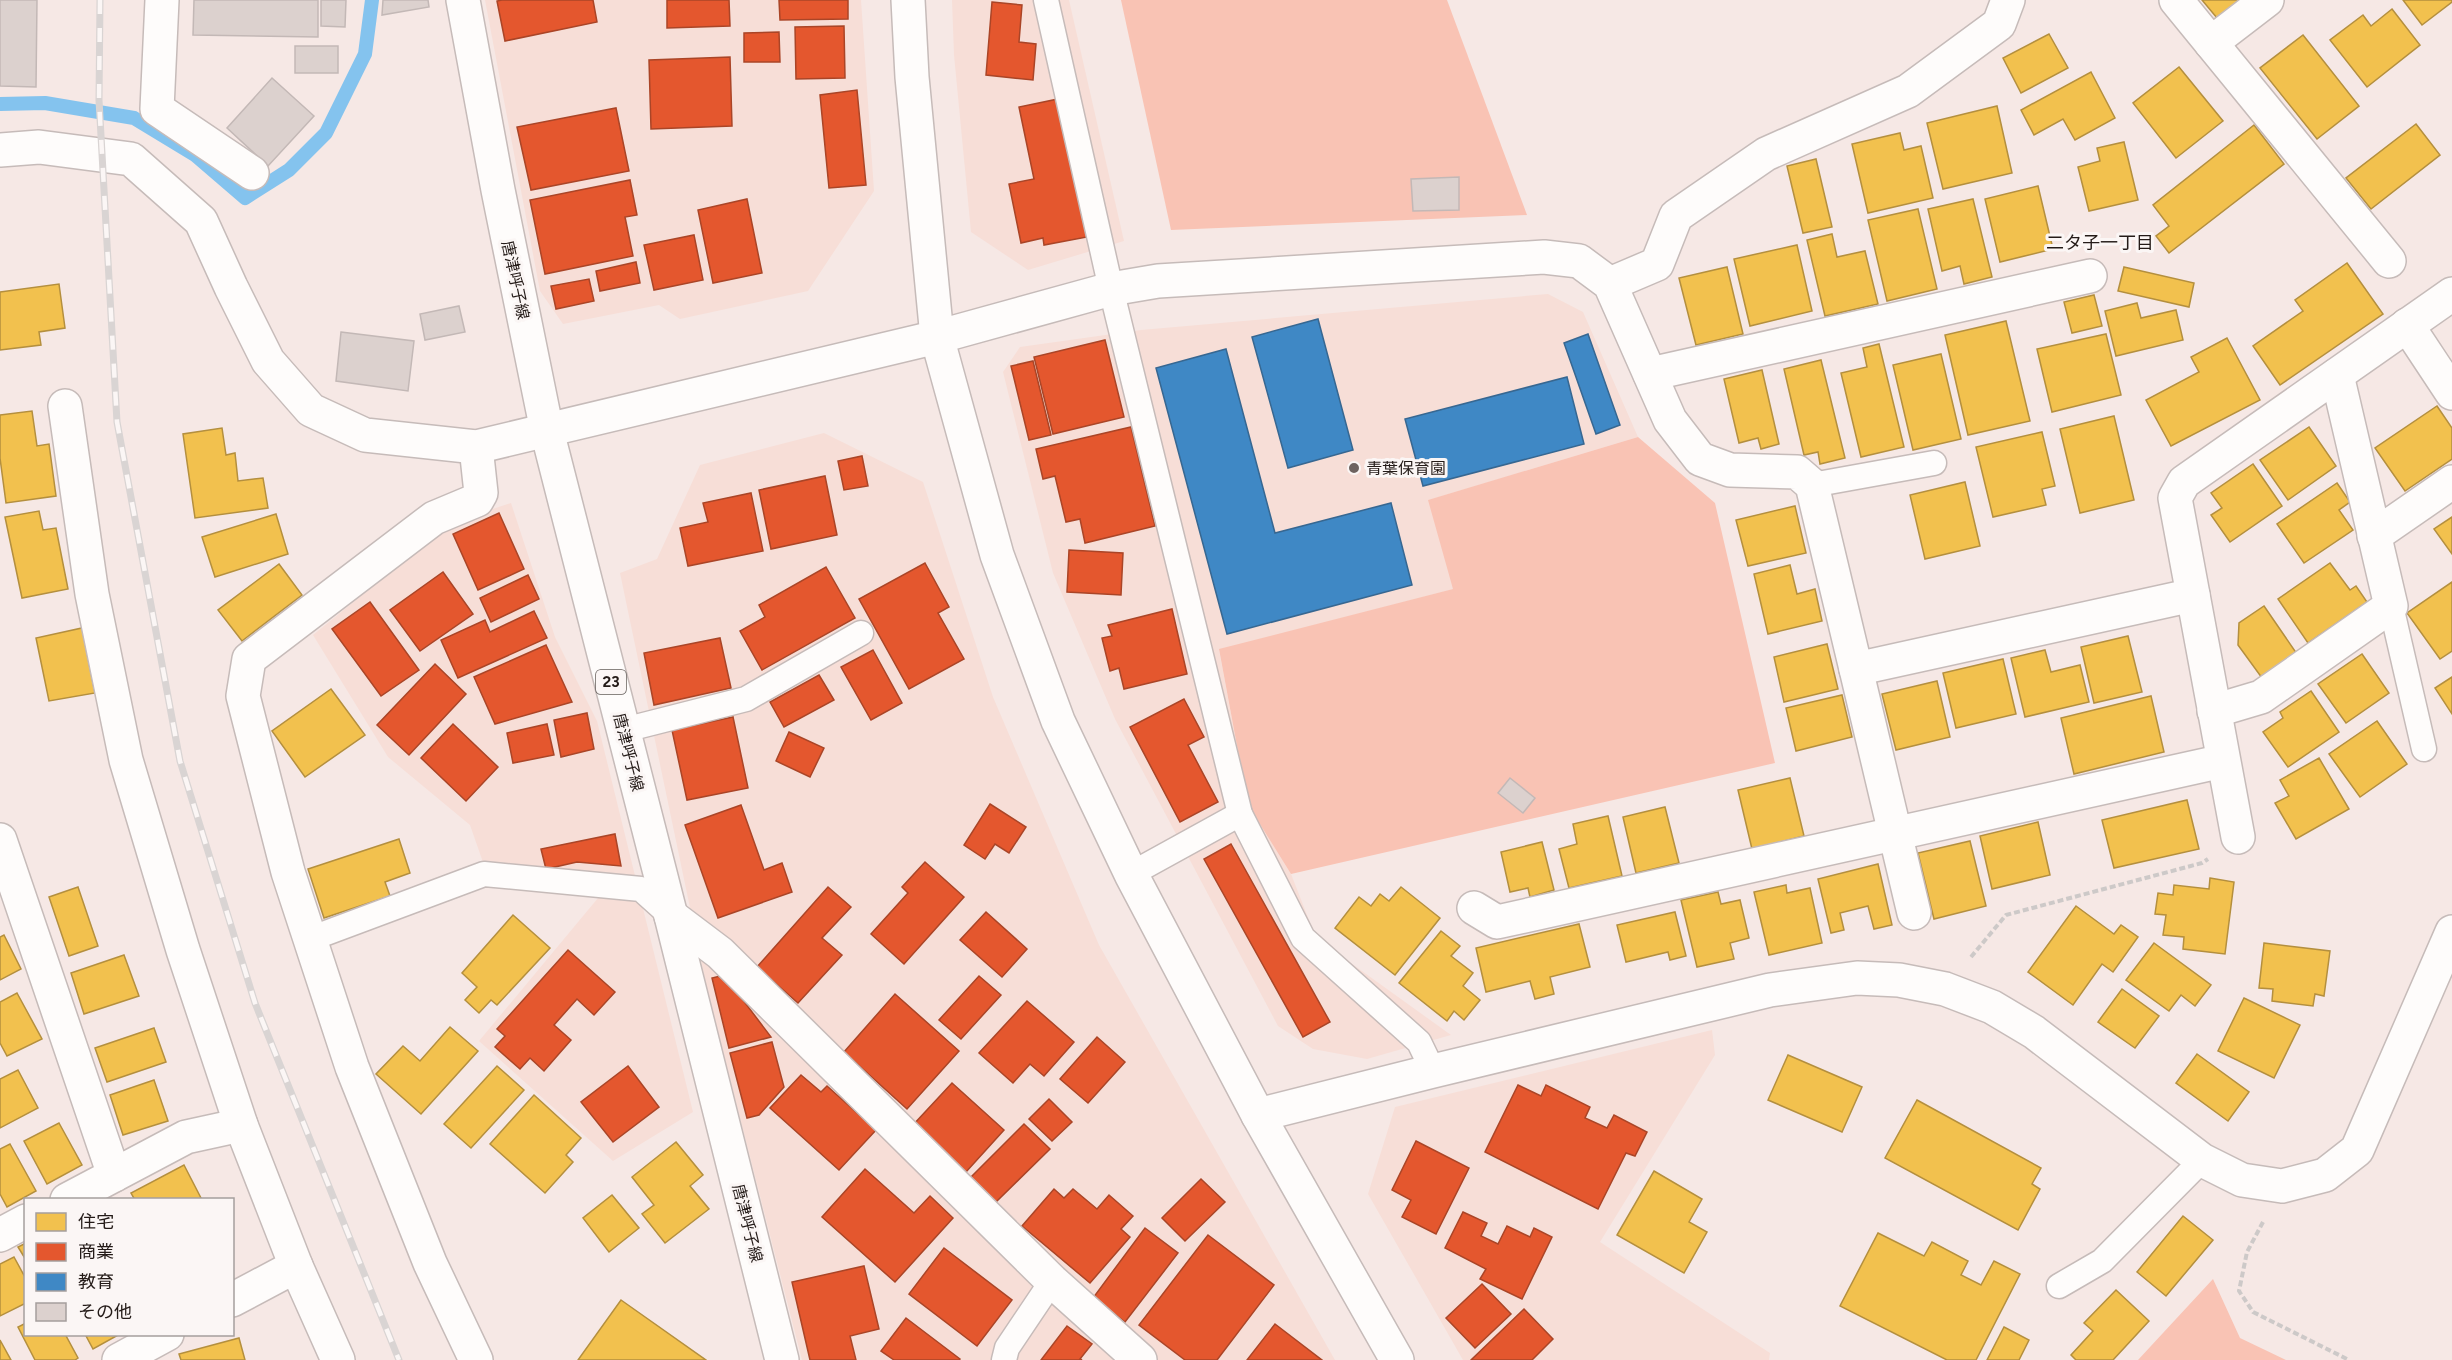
<svg xmlns="http://www.w3.org/2000/svg" width="2452" height="1360" viewBox="0 0 2452 1360" font-family="Figtree,'Noto Sans JP',sans-serif">
<rect width="100%" height="100%" fill="#f6e8e5"/>
<g fill="#f7ded7">
<polygon points="485,0 861,0 874,191 808,291 680,319 659,305 563,324 540,291"/>
<polygon points="952,0 1069,0 1124,241 1028,270 971,232 954,55"/>
<polygon points="1548,294 1583,312 1638,437 1429,500 1454,589 1219,650 1248,805 1291,874 1316,938 1451,1035 1367,1059 1313,1049 1278,1026 1115,719 1053,573 1003,372 1020,347 1141,330"/>
<polygon points="824,433 923,482 993,697 1099,945 1335,1360 802,1360 707,989 620,573 657,559 700,465"/>
<polygon points="511,503 555,637 597,721 693,1112 613,1161 479,1041 608,886 485,868 470,825 388,757 313,635 450,523"/>
<polygon points="1712,1030 1715,1055 1600,1242 1770,1353 1769,1360 1463,1360 1368,1194 1395,1107"/>
</g>
<g fill="#f9c3b4">
<polygon points="1121,0 1447,0 1527,215 1171,230"/>
<polygon points="1638,437 1715,503 1775,763 1291,874 1248,805 1219,649 1453,589 1428,500"/>
<polygon points="2213,1279 2240,1338 2286,1360 2138,1360"/>
</g>
<g fill="#f2c14e" stroke="#b48f3e" stroke-width="1.5">
<polygon points="2202,0 2240,0 2217,18"/>
<polygon points="2403,0 2452,0 2452,2 2422,25"/>
<polygon points="2392,9 2420,45 2367,87 2330,40 2363,15 2371,26"/>
<polygon points="2049,34 2068,68 2021,93 2003,58"/>
<polygon points="2303,35 2359,106 2317,139 2260,68"/>
<polygon points="2179,67 2223,121 2176,158 2133,103"/>
<polygon points="2091,72 2115,118 2075,140 2063,119 2034,135 2021,110"/>
<polygon points="1997,106 2012,173 1943,189 1927,123"/>
<polygon points="2416,124 2440,155 2371,209 2346,178"/>
<polygon points="2254,125 2284,164 2169,253 2156,236 2169,226 2153,205"/>
<polygon points="1900,133 1904,150 1921,146 1933,198 1868,213 1852,144"/>
<polygon points="2124,142 2138,200 2089,211 2078,167 2100,161 2097,148"/>
<polygon points="1816,159 1832,227 1803,233 1787,166"/>
<polygon points="2038,186 2053,249 2000,262 1985,199"/>
<polygon points="1973,199 1992,277 1964,284 1960,266 1942,271 1928,209"/>
<polygon points="1918,209 1937,289 1887,301 1868,220"/>
<polygon points="1832,234 1837,257 1865,251 1878,304 1825,316 1807,240"/>
<polygon points="1797,245 1812,311 1750,326 1734,259"/>
<polygon points="2347,263 2383,314 2280,385 2253,346 2303,311 2295,300"/>
<polygon points="1727,267 1743,334 1696,345 1679,278"/>
<polygon points="2124,267 2194,283 2189,307 2118,291"/>
<polygon points="59,284 65,328 39,332 41,345 0,350 0,292"/>
<polygon points="2094,295 2102,326 2072,333 2064,302"/>
<polygon points="2137,303 2141,318 2176,310 2183,340 2116,356 2105,311"/>
<polygon points="2006,321 2030,421 1968,435 1945,335"/>
<polygon points="2106,334 2121,395 2052,412 2037,349"/>
<polygon points="2227,338 2260,400 2171,446 2146,400 2199,372 2191,357"/>
<polygon points="1879,344 1904,447 1861,457 1841,373 1867,367 1863,348"/>
<polygon points="1941,354 1961,439 1913,450 1893,365"/>
<polygon points="1821,360 1845,458 1820,464 1818,452 1804,455 1784,369"/>
<polygon points="1762,370 1779,444 1761,449 1758,438 1739,443 1724,379"/>
<polygon points="2437,406 2452,428 2452,459 2405,491 2375,448"/>
<polygon points="32,411 37,446 49,444 56,496 6,503 0,458 0,415"/>
<polygon points="2114,416 2134,500 2080,513 2060,429"/>
<polygon points="2309,427 2336,466 2288,500 2260,460"/>
<polygon points="222,428 226,455 235,453 238,481 263,478 268,508 195,518 183,434"/>
<polygon points="2042,432 2055,486 2042,489 2046,505 1993,517 1976,447"/>
<polygon points="2253,464 2282,506 2230,542 2211,515 2222,508 2211,493"/>
<polygon points="1965,482 1980,546 1925,559 1910,495"/>
<polygon points="2337,483 2350,502 2339,510 2353,530 2304,563 2277,524"/>
<polygon points="1795,506 1806,553 1748,566 1736,520"/>
<polygon points="39,511 43,530 56,528 68,589 22,598 5,517"/>
<polygon points="276,514 288,554 215,577 202,537"/>
<polygon points="2452,517 2452,554 2434,529"/>
<polygon points="2330,563 2350,590 2356,586 2367,602 2308,643 2278,599"/>
<polygon points="279,564 302,595 242,641 218,610"/>
<polygon points="1790,565 1797,594 1815,589 1822,621 1768,634 1754,574"/>
<polygon points="2452,582 2452,651 2440,659 2407,613"/>
<polygon points="2264,606 2297,654 2262,678 2238,645 2239,623"/>
<polygon points="82,628 95,693 49,701 36,638"/>
<polygon points="2128,636 2142,692 2094,703 2081,647"/>
<polygon points="1827,644 1838,689 1784,702 1774,657"/>
<polygon points="2045,650 2051,672 2080,665 2089,702 2025,717 2011,658"/>
<polygon points="2362,654 2389,693 2346,723 2318,684"/>
<polygon points="2003,659 2016,714 1956,728 1943,673"/>
<polygon points="2452,677 2452,714 2435,688"/>
<polygon points="1937,681 1950,737 1896,750 1882,694"/>
<polygon points="331,689 365,735 305,777 272,731"/>
<polygon points="2311,691 2339,732 2288,767 2263,732 2283,718 2280,712"/>
<polygon points="1842,695 1852,737 1796,751 1786,708"/>
<polygon points="2151,696 2164,752 2074,774 2061,718"/>
<polygon points="2377,721 2407,764 2360,797 2329,754"/>
<polygon points="2319,758 2349,809 2296,839 2275,803 2289,796 2280,780"/>
<polygon points="1790,778 1804,836 1752,849 1738,790"/>
<polygon points="2187,800 2199,849 2114,868 2102,820"/>
<polygon points="1665,807 1679,863 1636,873 1623,817"/>
<polygon points="1608,816 1622,876 1569,888 1559,849 1577,844 1573,824"/>
<polygon points="2038,822 2050,875 1992,889 1980,836"/>
<polygon points="399,839 410,873 385,882 390,896 324,918 308,869"/>
<polygon points="1970,841 1986,906 1934,919 1918,853"/>
<polygon points="1542,842 1554,890 1530,897 1528,888 1510,892 1501,852"/>
<polygon points="1878,864 1892,925 1874,929 1868,906 1840,913 1844,930 1831,933 1818,879"/>
<polygon points="2210,878 2234,882 2225,954 2183,949 2184,937 2163,935 2166,915 2155,914 2158,893 2173,895 2174,885 2209,889"/>
<polygon points="1786,885 1787,893 1810,888 1822,943 1769,955 1754,892"/>
<polygon points="78,887 98,946 69,956 49,897"/>
<polygon points="1401,887 1440,918 1395,975 1335,928 1359,897 1371,906 1380,894 1389,901"/>
<polygon points="1718,892 1721,904 1740,900 1749,938 1730,943 1734,959 1697,967 1681,900"/>
<polygon points="2076,906 2114,934 2121,925 2138,937 2113,972 2102,964 2073,1005 2028,972"/>
<polygon points="1675,912 1686,956 1670,960 1668,952 1626,962 1617,925"/>
<polygon points="513,915 550,948 497,1005 491,1000 479,1013 465,1000 477,987 462,973"/>
<polygon points="1579,924 1590,967 1550,977 1554,994 1535,999 1530,981 1486,992 1476,948"/>
<polygon points="1441,931 1460,946 1451,956 1473,973 1463,986 1480,1000 1464,1020 1454,1011 1447,1021 1399,983"/>
<polygon points="4,935 21,969 0,980 0,937"/>
<polygon points="2154,943 2211,985 2195,1006 2181,995 2169,1011 2126,980"/>
<polygon points="2264,943 2330,951 2324,996 2315,994 2313,1006 2272,1001 2273,989 2259,988"/>
<polygon points="124,955 139,996 84,1014 71,973"/>
<polygon points="2122,989 2159,1016 2135,1048 2098,1022"/>
<polygon points="17,993 42,1039 7,1056 0,1043 0,1002"/>
<polygon points="2244,998 2300,1025 2274,1078 2218,1051"/>
<polygon points="450,1027 478,1051 421,1114 376,1074 403,1046 420,1061"/>
<polygon points="154,1028 166,1062 107,1082 95,1048"/>
<polygon points="2197,1054 2249,1092 2228,1121 2176,1083"/>
<polygon points="1788,1055 1862,1087 1842,1132 1768,1100"/>
<polygon points="497,1066 524,1090 471,1148 444,1124"/>
<polygon points="18,1070 38,1108 0,1128 0,1079"/>
<polygon points="154,1080 168,1121 123,1135 110,1095"/>
<polygon points="534,1095 581,1138 566,1155 573,1162 545,1193 490,1144"/>
<polygon points="1917,1100 2041,1168 2032,1184 2040,1189 2018,1230 1885,1158"/>
<polygon points="59,1123 82,1165 47,1184 24,1141"/>
<polygon points="676,1142 703,1175 690,1186 709,1209 665,1243 642,1214 654,1205 632,1177"/>
<polygon points="10,1144 36,1191 7,1207 0,1194 0,1149"/>
<polygon points="184,1165 202,1200 135,1200 131,1193"/>
<polygon points="1654,1171 1702,1199 1689,1222 1707,1232 1684,1273 1617,1235"/>
<polygon points="612,1195 639,1228 609,1252 583,1218"/>
<polygon points="2183,1216 2213,1240 2166,1296 2137,1272"/>
<polygon points="1878,1233 1924,1256 1932,1242 1968,1261 1961,1275 1981,1285 1994,1261 2020,1274 1976,1360 1947,1360 1840,1306"/>
<polygon points="26,1243 26,1260 18,1247"/>
<polygon points="14,1257 26,1279 26,1303 0,1316 0,1264"/>
<polygon points="2116,1290 2149,1321 2113,1360 2076,1360 2071,1355 2093,1331 2084,1323"/>
<polygon points="621,1300 706,1360 578,1360"/>
<polygon points="26,1323 26,1334 65,1334 78,1358 75,1360 35,1360 18,1327"/>
<polygon points="2004,1327 2029,1340 2019,1360 1987,1360"/>
<polygon points="85,1334 120,1334 93,1349"/>
<polygon points="239,1338 245,1360 181,1360 179,1354"/>
<polygon points="0,1340 11,1360 0,1360"/>
</g>
<g fill="#e4572e" stroke="#aa4527" stroke-width="1.5">
<polygon points="502,0 593,0 597,22 505,41 497,1"/>
<polygon points="667,0 729,0 730,26 667,28"/>
<polygon points="779,0 848,0 848,19 780,20"/>
<polygon points="992,2 1022,5 1019,42 1036,44 1033,80 986,75"/>
<polygon points="844,26 845,78 796,79 795,27"/>
<polygon points="779,32 780,62 744,62 744,33"/>
<polygon points="730,57 732,126 651,129 649,60"/>
<polygon points="857,90 866,185 829,188 820,95"/>
<polygon points="1058,99 1087,237 1044,245 1043,238 1021,243 1009,184 1034,179 1019,107"/>
<polygon points="616,108 629,171 531,190 517,127"/>
<polygon points="630,180 637,215 625,217 633,256 545,274 530,200"/>
<polygon points="747,199 762,273 713,283 698,210"/>
<polygon points="694,235 703,280 654,290 644,245"/>
<polygon points="636,262 640,283 600,291 596,271"/>
<polygon points="589,279 594,301 556,309 551,286"/>
<polygon points="1105,340 1124,417 1053,434 1034,357"/>
<polygon points="1033,361 1051,435 1029,440 1011,366"/>
<polygon points="1131,427 1155,526 1085,543 1080,519 1066,522 1055,476 1043,479 1036,449"/>
<polygon points="862,456 868,486 844,490 838,461"/>
<polygon points="825,476 837,535 771,549 759,490"/>
<polygon points="751,493 763,551 688,566 680,528 708,522 703,503"/>
<polygon points="499,513 524,569 478,590 453,534"/>
<polygon points="1069,550 1123,553 1121,595 1067,592"/>
<polygon points="925,563 949,607 938,613 964,659 909,689 859,599"/>
<polygon points="826,567 855,618 762,670 740,631 765,617 759,605"/>
<polygon points="443,572 473,614 420,651 390,610"/>
<polygon points="528,575 539,599 491,622 480,598"/>
<polygon points="370,602 419,670 381,696 332,629"/>
<polygon points="1172,609 1187,674 1124,689 1119,668 1110,671 1102,638 1112,636 1108,625"/>
<polygon points="534,611 547,638 458,678 441,640 485,620 490,632"/>
<polygon points="720,638 731,688 654,705 644,653"/>
<polygon points="546,645 572,702 495,724 474,677"/>
<polygon points="873,650 902,703 871,720 841,667"/>
<polygon points="435,664 466,694 409,755 377,725"/>
<polygon points="819,675 834,700 784,727 770,702"/>
<polygon points="1184,699 1204,737 1188,745 1218,802 1180,822 1130,727"/>
<polygon points="587,713 594,749 561,757 554,720"/>
<polygon points="733,717 748,788 687,800 672,730"/>
<polygon points="453,724 498,767 466,801 421,758"/>
<polygon points="547,724 554,755 513,763 507,733"/>
<polygon points="789,732 824,748 810,777 776,761"/>
<polygon points="990,804 1026,827 1009,853 995,844 985,859 964,845"/>
<polygon points="741,805 764,870 782,863 792,892 718,918 685,825"/>
<polygon points="615,834 621,866 577,862 546,869 541,849"/>
<polygon points="1231,844 1330,1022 1303,1037 1204,859"/>
<polygon points="925,862 964,897 904,964 871,934 908,893 902,887"/>
<polygon points="828,887 851,907 822,938 842,955 798,1003 757,967"/>
<polygon points="986,912 1027,949 1002,977 960,940"/>
<polygon points="568,950 615,992 594,1015 577,999 554,1025 571,1040 544,1071 530,1058 520,1069 495,1047 505,1036 497,1029"/>
<polygon points="724,975 771,1037 729,1048 712,978"/>
<polygon points="979,976 1001,995 961,1039 939,1020"/>
<polygon points="895,994 959,1051 907,1109 844,1052"/>
<polygon points="1027,1001 1074,1042 1044,1076 1030,1064 1013,1083 979,1053"/>
<polygon points="1097,1037 1125,1062 1088,1103 1060,1079"/>
<polygon points="772,1042 784,1087 759,1115 747,1118 730,1053"/>
<polygon points="628,1066 659,1107 613,1142 581,1102"/>
<polygon points="801,1075 821,1092 827,1086 876,1130 839,1170 770,1108"/>
<polygon points="952,1083 1004,1130 966,1172 913,1125"/>
<polygon points="1518,1085 1541,1096 1546,1085 1590,1107 1585,1118 1607,1128 1614,1115 1647,1132 1635,1156 1626,1153 1598,1209 1485,1152"/>
<polygon points="1049,1099 1072,1122 1052,1141 1029,1119"/>
<polygon points="1024,1124 1050,1149 995,1203 970,1178"/>
<polygon points="1416,1141 1469,1168 1436,1234 1402,1217 1411,1200 1392,1190"/>
<polygon points="865,1169 914,1213 930,1196 953,1218 895,1282 822,1217"/>
<polygon points="1201,1179 1225,1202 1185,1241 1162,1218"/>
<polygon points="1054,1189 1064,1198 1073,1189 1097,1209 1109,1195 1133,1216 1121,1229 1130,1237 1090,1283 1022,1226"/>
<polygon points="1463,1212 1487,1223 1481,1236 1498,1244 1507,1226 1530,1237 1534,1228 1552,1237 1522,1299 1480,1279 1486,1269 1445,1248"/>
<polygon points="1145,1228 1178,1253 1125,1322 1093,1298"/>
<polygon points="1208,1235 1274,1285 1217,1360 1185,1360 1139,1325"/>
<polygon points="944,1248 1012,1300 977,1346 909,1294"/>
<polygon points="864,1266 879,1329 850,1336 856,1360 810,1360 792,1282"/>
<polygon points="1482,1284 1511,1314 1475,1348 1446,1318"/>
<polygon points="1524,1309 1553,1339 1532,1360 1471,1360"/>
<polygon points="906,1318 960,1359 959,1360 894,1360 881,1351"/>
<polygon points="1275,1324 1322,1360 1247,1360"/>
<polygon points="1067,1326 1092,1344 1080,1359 1082,1360 1041,1360"/>
</g>
<g fill="#3f88c5" stroke="#376791" stroke-width="1.5">
<polygon points="1318,319 1353,450 1288,468 1252,337"/>
<polygon points="1588,334 1620,425 1596,434 1564,343"/>
<polygon points="1226,349 1275,533 1391,503 1412,585 1227,634 1156,368"/>
<polygon points="1567,377 1584,444 1423,486 1405,419"/>
</g>
<g fill="none" stroke-linecap="round" stroke-linejoin="round">
<polyline stroke="#84c3ee" stroke-width="14" points="0,104 45,103 134,118 195,155 245,198 289,170 326,133 365,54 372,0"/>
</g>
<g fill="#dcd1ce" stroke="#c3b8b6" stroke-width="1.5">
<polygon points="0,0 37,0 36,87 0,86"/>
<polygon points="194,0 318,0 318,37 193,35"/>
<polygon points="321,0 346,0 345,27 321,26"/>
<polygon points="383,0 428,0 429,7 382,15"/>
<rect x="295" y="46" width="43" height="27"/>
<polygon points="272,78 314,116 268,166 227,128"/>
<polygon points="1459,177 1459,210 1413,211 1411,179"/>
<polygon points="459,306 465,332 425,340 420,314"/>
<polygon points="341,332 414,341 408,391 336,381"/>
<polygon points="1510,778 1535,798 1523,813 1498,793"/>
</g>
<g fill="none" stroke-linecap="round" stroke-linejoin="round">
<defs>
<g id="service">
<polyline points="1046,0 1111,289 1240,814 1303,938 1419,1042 1433,1071"/>
<polyline points="1812,485 1934,463"/>
<polyline points="2391,606 2424,749"/>
<polyline points="624,730 746,699 861,633"/>
<polyline points="1131,874 1240,814"/>
<polyline points="310,939 484,874 641,889 671,916"/>
<polyline points="2059,1286 2102,1261 2202,1160"/>
<polyline points="1004,1360 1007,1348 1052,1281"/>
</g>
<g id="minor">
<polyline points="162,0 157,109 252,173"/>
<polyline points="2176,0 2389,261"/>
<polyline points="2211,43 2267,0"/>
<polyline points="1610,284 1657,264 1676,216 1766,154 1908,91 1999,24 2008,0"/>
<polyline points="2407,325 2452,393"/>
<polyline points="937,337 1111,289 1158,281 1544,257 1579,261 1610,284 1670,420 1700,459 1730,470 1797,472 1812,485 1856,669 2193,595"/>
<polyline points="1650,374 2090,276"/>
<polyline points="65,406 92,594 126,760 183,950 241,1125 296,1266 338,1360"/>
<polyline points="2374,536 2452,482"/>
<polyline points="1856,669 1914,913"/>
<polyline points="2214,711 2261,697 2391,606 2337,375"/>
<polyline points="2238,837 2175,498 2184,482 2452,294"/>
<polyline points="0,840 114,1175"/>
<polyline points="1474,908 1497,922 2223,761"/>
<polyline points="671,916 720,953 1052,1281 1140,1360"/>
<polyline points="1258,1115 1433,1071 1770,990 1857,978 1899,980 1945,989 1992,1007 2034,1032 2202,1160 2242,1180 2282,1186 2325,1175 2357,1150 2452,932"/>
<polyline points="67,1200 186,1137 241,1125"/>
<polyline points="0,1235 26,1221"/>
<polyline points="232,1300 296,1266"/>
<polyline points="119,1360 167,1334"/>
<polyline points="476,1360 430,1263 352,1067 288,872 243,696 249,659 434,518 477,500 481,493 476,447"/>
</g>
<g id="tertiary">
<polyline points="908,0 912,77 937,337 997,555 1058,721 1131,874 1258,1115 1397,1360"/>
<polyline points="0,150 39,147 131,159 201,221 231,287 268,361 311,410 365,435 476,447 937,337"/>
</g>
<polyline id="primary" points="463,0 498,190 547,431 671,916 782,1360"/>
</defs>
<use href="#service" stroke="#c6bbb9" stroke-width="27"/>
<use href="#minor" stroke="#c6bbb9" stroke-width="36"/>
<use href="#tertiary" stroke="#c6bbb9" stroke-width="36"/>
<use href="#primary" stroke="#c6bbb9" stroke-width="36"/>
<g stroke="#cdc9c8" stroke-width="4" stroke-dasharray="6 3" stroke-linecap="butt">
<polyline points="1971,957 2006,915 2202,863 2208,859"/>
<polyline points="2263,1222 2247,1252 2239,1291 2253,1312 2349,1360"/>
</g>
<use href="#service" stroke="#fefcfb" stroke-width="24"/>
<use href="#minor" stroke="#fefcfb" stroke-width="33"/>
<use href="#tertiary" stroke="#fefcfb" stroke-width="33"/>
<use href="#primary" stroke="#fefcfb" stroke-width="33"/>
<defs>
<polyline id="rail" points="100,0 99,100 117,422 180,761 255,1003 399,1360"/>
</defs>
<use href="#rail" stroke="#d9d4d3" stroke-width="7"/>
<use href="#rail" stroke="#fbf6f5" stroke-width="4.5" stroke-dasharray="14" stroke-linecap="butt"/>
</g>
<circle fill="#6e6360" stroke="#fbf6f5" stroke-width="2" cx="1354" cy="468" r="6"/>
<g text-anchor="middle" stroke-width="6" stroke-linejoin="round" paint-order="stroke">
<rect fill="#fbf6f5" stroke="#645d5a" stroke-width="1.5" x="596" y="670" width="30" height="24" rx="4.5"/>
<g font-size="15" font-weight="bold" fill="#241b18">
<text x="611" y="687">23</text>
</g>
<g font-size="16" fill="#241b18" stroke="#fbf6f5">
<text transform="translate(516 280) rotate(78)" y="6">唐津呼子線</text>
<text transform="translate(629 752) rotate(76)" y="6">唐津呼子線</text>
<text transform="translate(748 1223) rotate(76)" y="6">唐津呼子線</text>
</g>
<g font-size="16" fill="#241b18" stroke="#fbf6f5" text-anchor="start">
<text x="1366" y="474">青葉保育園</text>
</g>
<g font-size="18" fill="#241b18" stroke="#fbf6f5">
<text x="2100" y="249">二タ子一丁目</text>
</g>
</g>
<rect x="24" y="1198" width="210" height="138" fill="#fbf6f5" stroke="#a59e9d" stroke-width="1.5"/>
<rect x="36" y="1213" width="30" height="18" fill="#f2c14e" stroke="#a59e9d" stroke-width="1.5"/>
<text x="78" y="1228" font-size="18" fill="#241b18">住宅</text>
<rect x="36" y="1243" width="30" height="18" fill="#e4572e" stroke="#a59e9d" stroke-width="1.5"/>
<text x="78" y="1258" font-size="18" fill="#241b18">商業</text>
<rect x="36" y="1273" width="30" height="18" fill="#3f88c5" stroke="#a59e9d" stroke-width="1.5"/>
<text x="78" y="1288" font-size="18" fill="#241b18">教育</text>
<rect x="36" y="1303" width="30" height="18" fill="#dcd1ce" stroke="#a59e9d" stroke-width="1.5"/>
<text x="78" y="1318" font-size="18" fill="#241b18">その他</text>
</svg>
